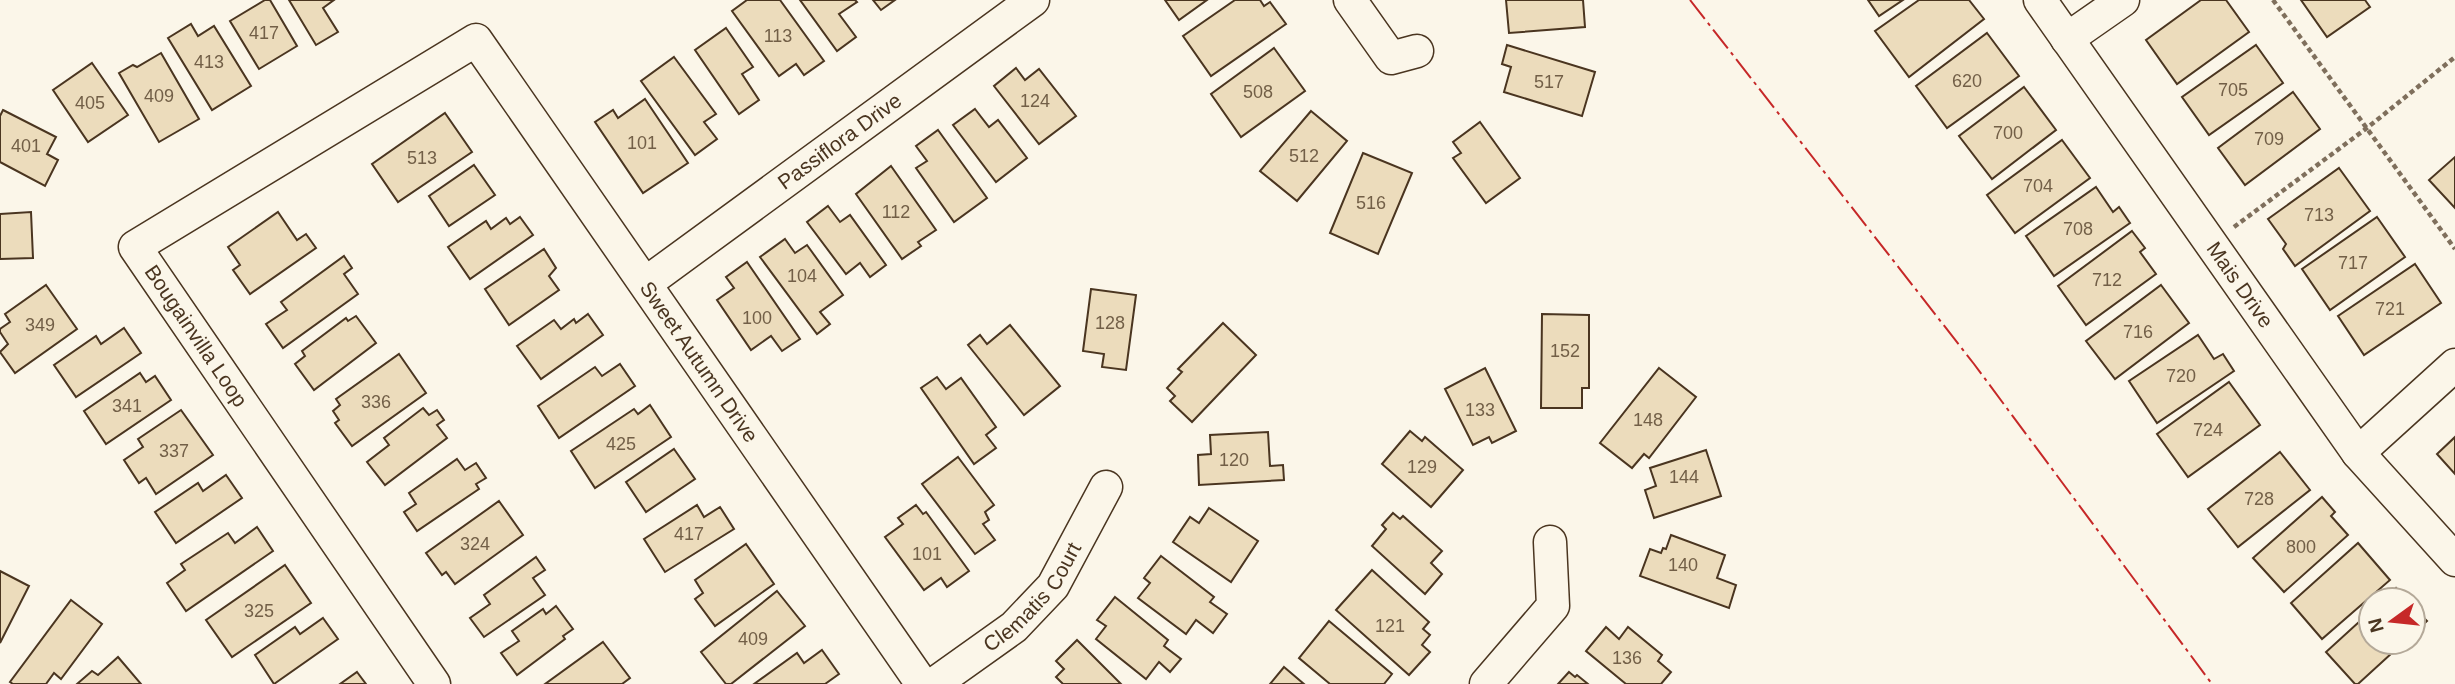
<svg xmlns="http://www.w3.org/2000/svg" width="2455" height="684" viewBox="0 0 2455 684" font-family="Arial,sans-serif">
<rect width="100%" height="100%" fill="#fbf6e9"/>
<g fill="#ecdcbc" stroke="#4a3520" stroke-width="2">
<polygon points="265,0 270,0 297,46 259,69 230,21"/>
<polygon points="289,0 334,0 323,8 338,32 316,45"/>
<polygon points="747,0 780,0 824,61 804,75 796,64 779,76 732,11"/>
<polygon points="800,0 855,0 857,2 839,14 856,37 837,51"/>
<polygon points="873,0 895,0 881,10"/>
<polygon points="1165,0 1207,0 1179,20"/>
<polygon points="1235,0 1260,0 1264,6 1270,2 1286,24 1211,76 1183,36"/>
<polygon points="1506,0 1583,0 1585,27 1509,33"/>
<polygon points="1868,0 1903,0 1879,16"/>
<polygon points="1919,0 1969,0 1984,19 1909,77 1875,31"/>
<polygon points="2201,0 2226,0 2249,32 2177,84 2146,40"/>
<polygon points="2301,0 2365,0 2370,7 2327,37"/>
<polygon points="191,24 198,36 214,26 251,86 212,110 168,38"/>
<polygon points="726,28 753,67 742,74 759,100 739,114 695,50"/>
<polygon points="1987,33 2019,76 1947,128 1916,86"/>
<polygon points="1507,45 1595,72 1582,116 1504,92 1511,67 1502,64"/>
<polygon points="2256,45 2283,83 2209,135 2182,97"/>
<polygon points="1274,48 1305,91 1241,137 1211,94"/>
<polygon points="161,53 199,119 159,142 119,73 133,65 137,67"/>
<polygon points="674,57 716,114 704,122 717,139 695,155 641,81"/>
<polygon points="92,63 128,115 88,142 53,90"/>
<polygon points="1016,68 1025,80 1039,69 1076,116 1039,144 994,86"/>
<polygon points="2024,87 2056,130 1992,179 1959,136"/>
<polygon points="2293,92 2320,129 2245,185 2218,148"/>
<polygon points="645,99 688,163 643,193 595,122 613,110 618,118"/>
<polygon points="975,109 989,127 998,120 1027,158 996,182 953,125"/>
<polygon points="3,110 56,137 47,154 58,160 45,186 0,162 0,116"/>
<polygon points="1311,111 1347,141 1297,201 1260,171"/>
<polygon points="445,113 472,152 398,202 372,164"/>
<polygon points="1480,122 1520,178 1486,203 1453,158 1461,153 1453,142"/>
<polygon points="938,130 987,198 954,222 916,168 927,161 916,146"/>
<polygon points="2062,140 2090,178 2015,233 1987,195"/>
<polygon points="1363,153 1412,173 1378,254 1330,233"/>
<polygon points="2455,157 2455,208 2429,180"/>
<polygon points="474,165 495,195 449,226 429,196"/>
<polygon points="891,166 936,230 918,242 921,246 902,259 856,194"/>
<polygon points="2339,168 2370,211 2295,266 2283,249 2286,244 2268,219"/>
<polygon points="2096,187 2113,212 2119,207 2130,223 2054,276 2026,236"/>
<polygon points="828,206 840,222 850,215 886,265 870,277 860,263 846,274 807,222"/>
<polygon points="31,212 33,258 0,259 0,214"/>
<polygon points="278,212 297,240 306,234 316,248 250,294 233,270 240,265 228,247"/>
<polygon points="520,217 533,235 470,279 448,247 486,221 491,229 506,218 510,224"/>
<polygon points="2377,217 2405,257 2330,310 2302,269"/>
<polygon points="2132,231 2145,248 2140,252 2156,274 2086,325 2058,286"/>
<polygon points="785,239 795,253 807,245 843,295 820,312 830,324 817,334 760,257"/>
<polygon points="544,249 556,268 549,276 559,290 509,325 485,289"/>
<polygon points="344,256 352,268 344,274 358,294 283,348 266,324 287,310 281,302"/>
<polygon points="747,262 800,339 782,351 771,336 751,350 717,300 734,288 726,277"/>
<polygon points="2415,264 2441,303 2364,355 2338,316"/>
<polygon points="46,285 77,329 15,373 0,352 8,344 0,332 0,329 10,322 5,314"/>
<polygon points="2161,285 2189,323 2115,379 2086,341"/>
<polygon points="1091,289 1136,295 1126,370 1102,367 1104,354 1083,351"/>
<polygon points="588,314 603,335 541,379 517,346 554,320 561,329 574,319 576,323"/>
<polygon points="1542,314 1589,315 1589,388 1582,388 1582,408 1541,408"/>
<polygon points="356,316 376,343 314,390 295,364 305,356 302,351 346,318 348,321"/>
<polygon points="1223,323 1256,355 1192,422 1170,401 1175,396 1167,388 1182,372 1178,369"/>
<polygon points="1010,325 1060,386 1024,415 968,345 980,335 987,344"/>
<polygon points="124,328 141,353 76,397 54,365 96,336 101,344"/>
<polygon points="2198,335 2214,359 2223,354 2234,371 2157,423 2129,381"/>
<polygon points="399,354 426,393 352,446 335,423 339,420 333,411 340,405 336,399"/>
<polygon points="620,364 635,386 559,438 538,406 595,367 602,376"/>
<polygon points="1485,368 1516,431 1492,443 1489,437 1473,445 1445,389"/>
<polygon points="1659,368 1696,397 1649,458 1644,454 1632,468 1600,443"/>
<polygon points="140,373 146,382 155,376 171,400 106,444 84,411"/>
<polygon points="937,377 946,389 961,378 996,427 986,435 996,448 974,464 921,388"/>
<polygon points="2229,382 2260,425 2188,477 2157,434"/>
<polygon points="650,405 671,437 595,488 571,451 634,409 638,414"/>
<polygon points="423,408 429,415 437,410 444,420 437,425 447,438 385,485 367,462 389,445 384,438"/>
<polygon points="181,410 213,455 156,494 146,478 139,483 124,460 143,447 138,439"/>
<polygon points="1410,431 1422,441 1425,437 1463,470 1431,507 1382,464"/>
<polygon points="1268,432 1270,466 1283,465 1284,480 1199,485 1198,455 1211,454 1210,435"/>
<polygon points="2455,437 2455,474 2437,454"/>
<polygon points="674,449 695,479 646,512 626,482"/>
<polygon points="1706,450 1721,496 1654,518 1645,490 1656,486 1650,468"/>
<polygon points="2280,452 2310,490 2238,547 2208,509"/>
<polygon points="958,457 994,505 985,512 989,520 983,524 995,540 975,554 922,484"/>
<polygon points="457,459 465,470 476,463 486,478 476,484 479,489 417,531 404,512 416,504 409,493"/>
<polygon points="226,475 242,498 176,543 155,512 198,483 203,491"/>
<polygon points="2322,497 2335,512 2331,516 2348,535 2284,592 2253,558"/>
<polygon points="499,501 523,535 455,584 446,572 442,575 426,553"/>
<polygon points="697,505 704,517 720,507 734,529 665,572 644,539"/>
<polygon points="916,505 923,514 926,512 969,571 947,587 941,578 924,590 885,537 903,524 898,518"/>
<polygon points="1209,508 1258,541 1231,582 1173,542 1190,517 1199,523"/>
<polygon points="1393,513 1400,519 1403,516 1442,551 1431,563 1442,574 1425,594 1372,546 1386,529 1382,525"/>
<polygon points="257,527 273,551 186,611 167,583 185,570 181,564 228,533 235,543"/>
<polygon points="1671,535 1725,555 1717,578 1736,585 1729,608 1640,576 1650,549 1661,553 1663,548 1666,549"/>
<polygon points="2358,543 2390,580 2322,639 2291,603"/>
<polygon points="746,544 774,584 715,626 695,599 703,593 695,580"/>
<polygon points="1161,556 1214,597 1210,602 1227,614 1213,633 1196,620 1186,634 1138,598 1150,583 1144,578"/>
<polygon points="536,557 545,570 533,578 545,595 484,637 470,618 490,604 484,595"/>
<polygon points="285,565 311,603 232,657 206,620"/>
<polygon points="1372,570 1429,622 1423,629 1430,635 1422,645 1430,652 1409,675 1336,610"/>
<polygon points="0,571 29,586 0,643"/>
<polygon points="2396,588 2407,600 2383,600"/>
<polygon points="777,591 805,626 731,684 726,684 701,652"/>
<polygon points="1115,597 1168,640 1164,646 1181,659 1170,672 1159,662 1146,679 1096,639 1106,626 1097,620"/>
<polygon points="71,600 102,624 61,679 54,673 46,684 13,684 10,682"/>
<polygon points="556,606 573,629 563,636 565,639 517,675 501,653 519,641 512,631 543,609 546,614"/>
<polygon points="2413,607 2427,621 2413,634"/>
<polygon points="2371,611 2371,642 2404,642 2358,684 2355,684 2326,652"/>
<polygon points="323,618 338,639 274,684 255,655 295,627 300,634"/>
<polygon points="1329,621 1392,674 1384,684 1330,684 1299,658"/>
<polygon points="1606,627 1619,639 1628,627 1662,655 1658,661 1671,672 1661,684 1626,684 1586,651"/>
<polygon points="1077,640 1121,684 1063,684 1056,677 1064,669 1056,661"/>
<polygon points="603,642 630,678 622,684 545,684"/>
<polygon points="822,650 839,674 825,684 754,684 797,653 804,663"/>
<polygon points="118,657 141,684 77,684 92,671 98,675"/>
<polygon points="1284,667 1304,684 1270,684"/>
<polygon points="357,672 366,684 340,684"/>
<polygon points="1569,672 1575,677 1577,675 1588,684 1558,684"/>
</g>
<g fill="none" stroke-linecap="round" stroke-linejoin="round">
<defs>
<g id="minor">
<polyline points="1350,0 1391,58 1417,51"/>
<path id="s1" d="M2040,0L2358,453L2455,560"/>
<polyline points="2067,39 2123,0"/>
<path id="s2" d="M646,283L1033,0"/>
<polyline points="2358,453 2455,365"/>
<path id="s3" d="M434,684L135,247L476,40L922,684"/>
<path id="s4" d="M934,684L1014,627L1053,586L1106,487"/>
<polyline points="1486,684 1553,606 1550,542"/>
</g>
</defs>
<use href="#minor" stroke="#4a3520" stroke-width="35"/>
<g stroke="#7f6f5c" stroke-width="4.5" stroke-dasharray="5 3.5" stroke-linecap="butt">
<polyline points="2273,0 2455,249"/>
<polyline points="2234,227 2367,128 2455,57"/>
</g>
<use href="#minor" stroke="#fbf6e9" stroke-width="32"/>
<polyline stroke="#c62828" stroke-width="2" stroke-dasharray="24 5 3.5 5" stroke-linecap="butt" points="1690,0 1974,364 2212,684"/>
</g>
<g text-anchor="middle" stroke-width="5" stroke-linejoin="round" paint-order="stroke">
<g font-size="18" fill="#725f47">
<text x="264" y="39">417</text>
<text x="778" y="42">113</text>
<text x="209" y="68">413</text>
<text x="1967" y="87">620</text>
<text x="1549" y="88">517</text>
<text x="2233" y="96">705</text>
<text x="1258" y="98">508</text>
<text x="159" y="102">409</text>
<text x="1035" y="107">124</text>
<text x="90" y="109">405</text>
<text x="2008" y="139">700</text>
<text x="2269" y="145">709</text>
<text x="642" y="149">101</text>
<text x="26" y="152">401</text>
<text x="1304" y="162">512</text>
<text x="422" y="164">513</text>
<text x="2038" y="192">704</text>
<text x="1371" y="209">516</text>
<text x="896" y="218">112</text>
<text x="2319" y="221">713</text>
<text x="2078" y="235">708</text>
<text x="2353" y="269">717</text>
<text x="802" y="282">104</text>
<text x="2107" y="286">712</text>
<text x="2390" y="315">721</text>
<text x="757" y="324">100</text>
<text x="1110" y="329">128</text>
<text x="40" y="331">349</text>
<text x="2138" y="338">716</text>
<text x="1565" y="357">152</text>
<text x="2181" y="382">720</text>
<text x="376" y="408">336</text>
<text x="127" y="412">341</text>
<text x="1480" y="416">133</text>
<text x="1648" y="426">148</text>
<text x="2208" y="436">724</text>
<text x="621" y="450">425</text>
<text x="174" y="457">337</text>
<text x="1234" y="466">120</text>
<text x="1422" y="473">129</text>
<text x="1684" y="483">144</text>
<text x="2259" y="505">728</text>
<text x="689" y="540">417</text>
<text x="475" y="550">324</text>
<text x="2301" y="553">800</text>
<text x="927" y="560">101</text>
<text x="1683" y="571">140</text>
<text x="259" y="617">325</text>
<text x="1390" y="632">121</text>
<text x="753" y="645">409</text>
<text x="1627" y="664">136</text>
</g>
<g font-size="21" fill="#4a3520" stroke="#fbf6e9">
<text dy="7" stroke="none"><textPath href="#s2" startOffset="240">Passiflora Drive</textPath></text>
<text dy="7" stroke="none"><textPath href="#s1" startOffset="348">Mais Drive</textPath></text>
<text transform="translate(196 336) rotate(56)" y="7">Bougainvilla Loop</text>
<text dy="7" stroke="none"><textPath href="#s3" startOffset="1320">Sweet Autumn Drive</textPath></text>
<text dy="7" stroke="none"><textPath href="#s4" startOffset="133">Clematis Court</textPath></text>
</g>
</g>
<g transform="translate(2392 621) rotate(255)"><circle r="33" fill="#fbf6e9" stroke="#b4a999" stroke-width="2"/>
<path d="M0-5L12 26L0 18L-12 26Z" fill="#c62828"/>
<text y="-10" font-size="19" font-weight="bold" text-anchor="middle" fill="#4a3520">N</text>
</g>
</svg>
